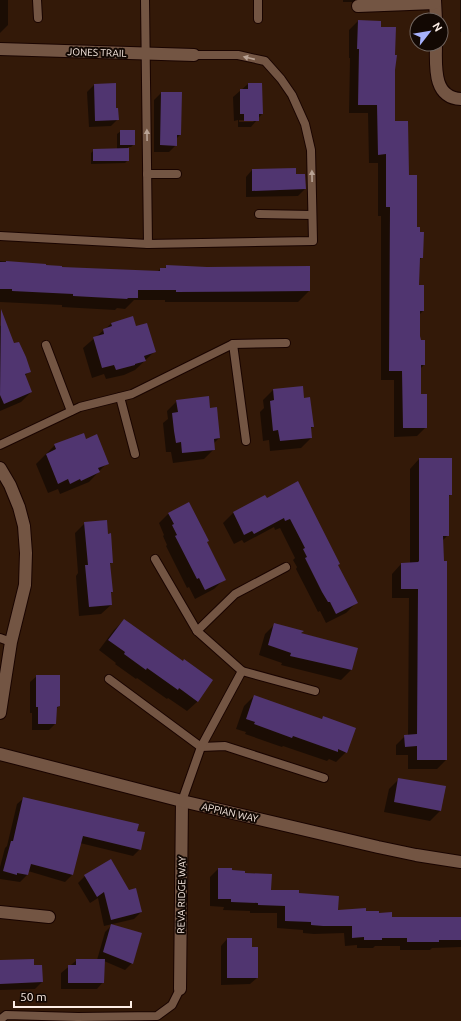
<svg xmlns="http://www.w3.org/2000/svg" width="461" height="1021" viewBox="0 0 461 1021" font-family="Ubuntu,sans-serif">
<rect width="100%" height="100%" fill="#331908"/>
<g fill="#0007" fill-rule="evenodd">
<polygon points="0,0 8,0 8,25 0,33"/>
<polygon points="343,0 358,0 356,2 343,2"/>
<rect x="460" y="0" width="1" height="32"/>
<polygon points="358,21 380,28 394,70 394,122 408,176 416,228 422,257 419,261 418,286 423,311 419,315 420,341 424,341 424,365 420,369 420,395 426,427 417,436 394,437 394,380 381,380 381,216 378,216 378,163 369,163 368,113 349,113 350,58 349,58 349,30"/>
<path d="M248,84L262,114L251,127H238V120L234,121L233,97ZM239,120H255L253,122H239Z"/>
<polygon points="94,85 115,109 118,119 111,126 89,127 87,92"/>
<polygon points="161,93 181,93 180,135 176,139 176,145 169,152 154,152 154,100"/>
<polygon points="121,131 134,144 131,147 128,147 128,160 125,163 91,164 91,153 94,150 117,149 117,134"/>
<polygon points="252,170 295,175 305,189 298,196 246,197 246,177"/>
<polygon points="0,261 45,265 45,266 61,268 157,272 160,269 164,269 167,266 309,291 298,302 165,302 165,300 134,300 125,309 117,308 115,310 62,307 62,305 0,302"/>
<polygon points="112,323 135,327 154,352 135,370 124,375 106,379 104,374 92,378 83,348"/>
<polygon points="5,324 13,344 29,371 25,376 31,392 21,402 0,411 0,326"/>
<polygon points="273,390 303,399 313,427 310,429 311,438 301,448 270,451 269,440 263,441 260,412 264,408 263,400"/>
<polygon points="177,401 209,409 219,438 214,443 214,449 204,459 173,463 171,452 166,452 163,423 168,419 167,411"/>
<polygon points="55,445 107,463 89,482 60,494 58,489 48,493 36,464"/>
<polygon points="419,459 451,494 448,497 448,535 442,541 446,760 437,769 408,769 408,755 396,755 396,745 405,736 408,735 409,598 392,598 392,574 401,564 410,564 410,469"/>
<polygon points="298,483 339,564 337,566 356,603 346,613 326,623 320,611 318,612 313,602 296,569 297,567 293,560 295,558 280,528 275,530 274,527 244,543 242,540 234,544 223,523 233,513 265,496 267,499"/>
<polygon points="169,513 206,542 224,579 214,589 195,599 189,587 187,588 166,546 167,545 163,536 164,535 159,523"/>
<polygon points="85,523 107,535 112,562 109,565 112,592 110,594 111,605 101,614 79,616 76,576 78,573 75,533"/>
<polygon points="124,620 182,662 212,681 197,702 187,711 168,698 167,699 137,678 136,679 115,664 116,663 99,650 114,630"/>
<polygon points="275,624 300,633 357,649 351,670 341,680 281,665 282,663 259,655 265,634"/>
<polygon points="37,676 59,706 56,709 55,724 49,730 32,730 32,713 30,713 30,682"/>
<polygon points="254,696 321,720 323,717 346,752 336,762 329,759 327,761 283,746 282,747 245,734 246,732 236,729 244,706"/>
<polygon points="399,779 444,787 440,811 430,821 384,812 389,789"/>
<polygon points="24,798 140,849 133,856 80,843 72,875 65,882 28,871 27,875 20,882 0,879 0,867 5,848 7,846 17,804"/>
<polygon points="218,869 244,874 270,891 298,894 337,911 378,914 391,918 461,918 461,947 432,948 430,950 400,950 400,946 375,946 373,948 357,948 357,945 345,946 344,933 314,934 303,933 303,930 277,928 277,913 250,913 250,911 223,910 224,907 210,906 210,877"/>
<polygon points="85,876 141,912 134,919 104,926 98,898 90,903 78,883"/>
<polygon points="112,925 132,963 125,970 104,961 103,982 97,989 61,989 61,973 77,960 97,960 105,932"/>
<polygon points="227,939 251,948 257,978 250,984 221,985 221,946"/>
<polygon points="0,961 33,966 42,982 35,989 0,990"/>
</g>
<g fill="#503570">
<polygon points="358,20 381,21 381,27 396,27 395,55 397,55 395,70 395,121 408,121 409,175 417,175 417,227 420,227 420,232 424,232 423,258 420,258 419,285 424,285 424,311 420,311 420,336 421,340 425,340 425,365 421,365 421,394 427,394 427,428 403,428 402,371 389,371 390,207 386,207 386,154 378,155 377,105 358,105 359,49 357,49"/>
<polygon points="116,83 116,108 118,108 119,120 95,121 94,84"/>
<polygon points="248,83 262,83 263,114 259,114 259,121 244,121 244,114 240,114 240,89 248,89"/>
<polygon points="161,92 182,92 181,135 177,135 177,146 160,145"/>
<rect x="120" y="130" width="15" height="15"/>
<polygon points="129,148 129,161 93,161 93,149"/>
<polygon points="296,168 296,174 305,174 306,189 252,191 252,169"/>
<polygon points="6,261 46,264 46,265 62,266 62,267 160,271 160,268 166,268 166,265 207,267 310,266 310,291 176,292 176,290 138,290 138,298 127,298 128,299 73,296 73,294 12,291 12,289 0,289 0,262 6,262"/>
<polygon points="1,309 14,343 19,342 26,357 31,372 25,374 32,392 4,404 0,395"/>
<polygon points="133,316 136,326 147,323 156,352 144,356 146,361 135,364 135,365 116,370 114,365 102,368 93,337 104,334 103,329 112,326 111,323"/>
<polygon points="303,386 304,398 310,397 314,427 311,427 312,438 280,441 278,430 273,431 270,401 274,400 273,389"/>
<polygon points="209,396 210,408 217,407 218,418 220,438 214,439 215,450 182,453 181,442 176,443 174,431 172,413 178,412 176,400"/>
<polygon points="84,433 86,439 97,434 109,464 98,468 100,472 81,481 80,479 70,484 68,479 58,484 46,454 56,449 54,444"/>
<polygon points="419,458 452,458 452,495 449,495 449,536 443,536 444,561 447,561 447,760 417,760 417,746 405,747 404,735 417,734 418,589 401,589 401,563 418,562 419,561"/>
<polygon points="298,481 340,564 338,565 358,603 336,614 330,602 328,602 322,592 305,558 307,557 303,549 305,548 290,519 285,521 284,518 254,534 252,531 244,535 233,512 265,495 267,498"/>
<polygon points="189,502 209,541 207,542 226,580 205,590 199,578 197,579 175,536 177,535 172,525 174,524 168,513"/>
<polygon points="107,520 108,534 111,533 113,563 110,563 113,592 111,592 112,605 89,607 85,565 88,565 84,522"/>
<polygon points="124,619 183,661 184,659 213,680 198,702 179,688 178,690 147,668 146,670 124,654 125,652 108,640"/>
<polygon points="274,623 304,631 301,633 358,648 352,670 290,656 291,653 268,645"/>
<polygon points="36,675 60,675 60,706 57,707 56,724 38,724 38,707 36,707"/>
<polygon points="254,695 322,719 323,716 356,728 347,753 338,749 338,752 293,736 292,738 254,724 255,722 246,719"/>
<polygon points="398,778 446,786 441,811 394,802"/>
<polygon points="23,797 139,824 137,831 145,832 141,850 83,836 73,875 31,864 28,875 17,873 17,875 3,871 11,841 13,841"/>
<polygon points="111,859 129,890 136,888 142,912 111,920 104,892 97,897 84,875"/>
<polygon points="218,868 232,868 232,870 245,871 245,873 272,874 271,890 299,890 299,893 339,896 338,910 366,908 366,911 379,911 379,913 392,912 392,917 461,917 461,940 439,940 439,942 407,942 407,938 382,938 382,940 364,940 364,937 352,938 352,926 323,926 311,925 311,922 285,921 285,906 258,905 258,903 231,902 231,899 218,899"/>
<polygon points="111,924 142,933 133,964 103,952"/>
<polygon points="227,938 252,938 252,947 258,947 258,978 227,978"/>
<polygon points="34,959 34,965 42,965 43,982 0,984 0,960"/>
<polygon points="76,959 105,959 104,983 68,983 68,965 76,965"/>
</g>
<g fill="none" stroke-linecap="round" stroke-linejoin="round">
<defs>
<g id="lane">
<polyline points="37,0 38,18"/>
<polyline points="145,0 148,244"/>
<polyline points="258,0 258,19"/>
<polyline points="147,174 177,174"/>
<polyline points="259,214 312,215"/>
<polyline points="0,236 148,244 313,241 311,150 305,124 292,95 281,79 265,61 238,55 194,55"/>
<polyline points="233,344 246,441"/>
<polyline points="46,345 71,411"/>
<polyline points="120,397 135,454"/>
<polyline points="0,445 80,407 132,394 233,344 286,343"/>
<polyline points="155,559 197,631"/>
<polyline points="0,638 11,642"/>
<polyline points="242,671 315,691"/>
<polyline points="109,679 201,747 225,746 324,778"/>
<polyline points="182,801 201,747 242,671 197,631 235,594 286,567"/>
<polyline points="78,1017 157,1016 172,1005 180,989"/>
<polyline points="0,1020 6,1015 78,1017 77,1021"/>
</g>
<g id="street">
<polyline points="435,0 436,20"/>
<polyline points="358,6 435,3"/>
<path d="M436,44C436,64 432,98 461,99"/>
<polyline points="0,49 194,55"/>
<polyline points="0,468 10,485 19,507 24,526 26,553 25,585 11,642 0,713"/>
<polyline points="0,912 49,917"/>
<polyline points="180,989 182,801"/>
</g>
<polyline id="secondary" points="0,754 182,801 378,847 416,855 461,862"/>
</defs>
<use href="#lane" stroke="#190400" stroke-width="10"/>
<use href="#street" stroke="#190400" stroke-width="14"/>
<use href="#secondary" stroke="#190400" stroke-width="14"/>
<use href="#lane" stroke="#735543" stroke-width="8"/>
<use href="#street" stroke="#735543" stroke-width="12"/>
<use href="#secondary" stroke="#735543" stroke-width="12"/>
</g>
<defs><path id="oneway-solid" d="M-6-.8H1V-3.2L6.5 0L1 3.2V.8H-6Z"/></defs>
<g fill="#b8a294">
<use href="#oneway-solid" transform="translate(249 58) rotate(-167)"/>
<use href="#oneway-solid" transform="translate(147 135) rotate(-91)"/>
<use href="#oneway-solid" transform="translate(312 176) rotate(-91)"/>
</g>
<g text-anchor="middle" stroke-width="4" stroke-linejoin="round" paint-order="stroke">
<g font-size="10" fill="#fdeee6" stroke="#120803">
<text transform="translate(97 52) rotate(2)" y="4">JONES TRAIL</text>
<text transform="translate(230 812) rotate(13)" y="4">APPIAN WAY</text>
<text transform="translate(181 895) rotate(-89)" y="4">REVA RIDGE WAY</text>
</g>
</g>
<g transform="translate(429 32) rotate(59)"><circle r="19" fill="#120803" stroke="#70645e"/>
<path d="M0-3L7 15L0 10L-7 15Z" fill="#a6b1fc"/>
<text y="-6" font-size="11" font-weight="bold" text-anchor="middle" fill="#fdeee6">N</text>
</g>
<path d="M14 1001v6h117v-6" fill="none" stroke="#fdeee6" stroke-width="2"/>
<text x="20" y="1001" font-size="12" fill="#fdeee6" stroke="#120803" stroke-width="3" paint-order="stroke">50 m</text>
</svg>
